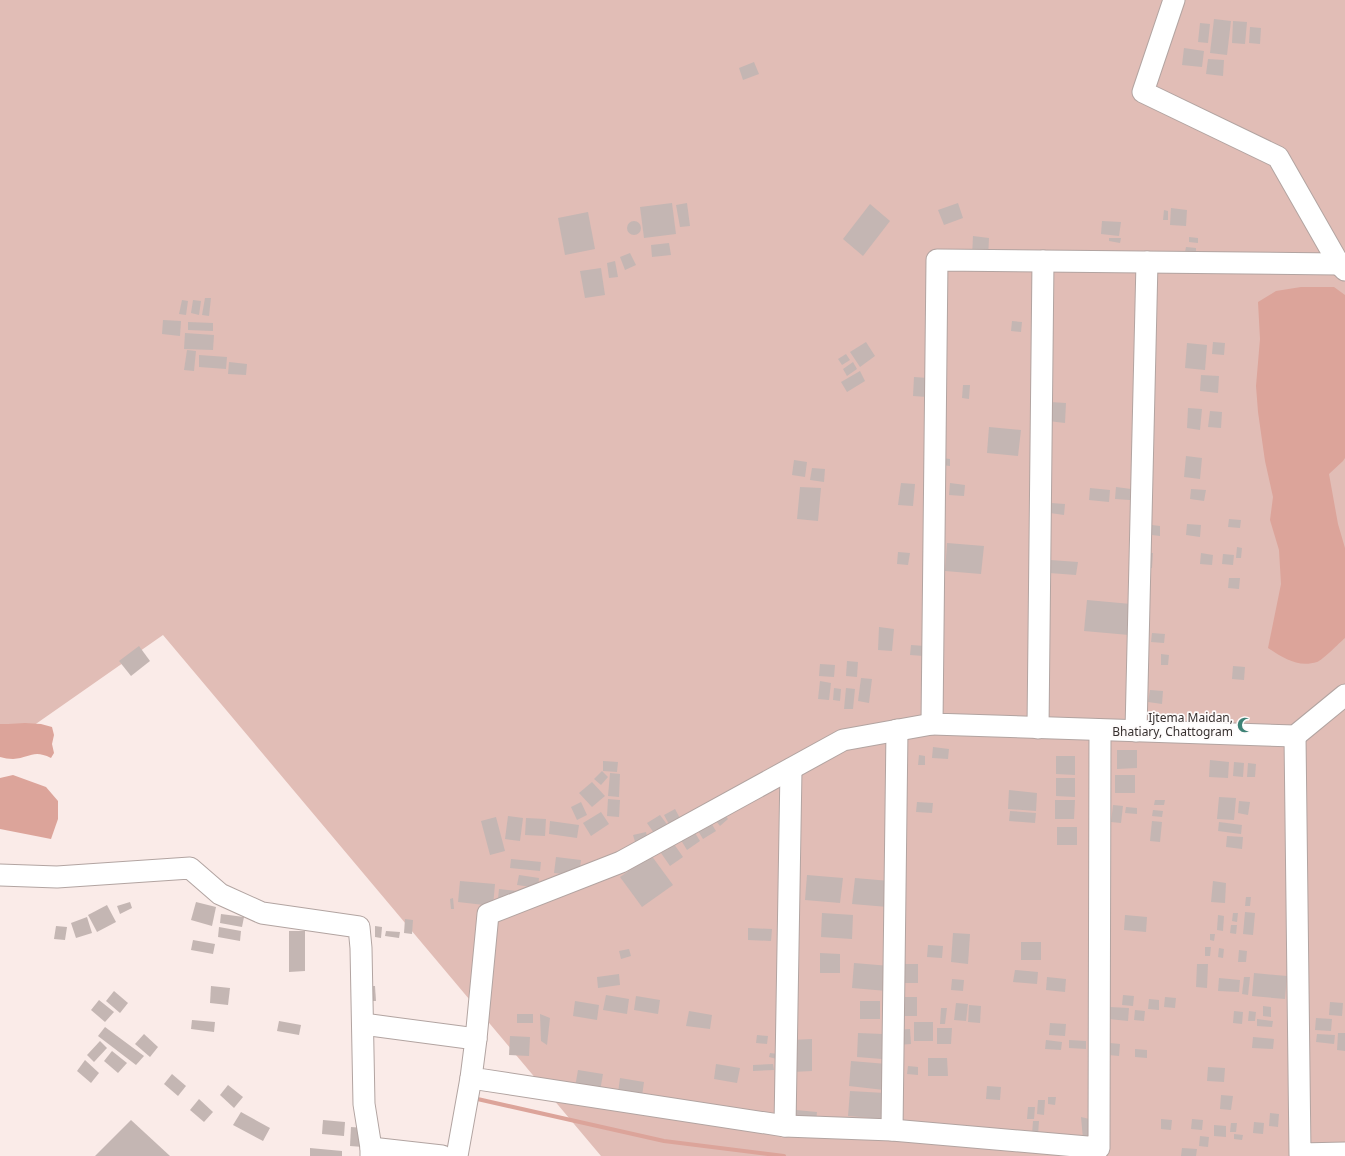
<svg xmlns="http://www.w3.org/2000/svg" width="1345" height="1156" viewBox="0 0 1345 1156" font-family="'Noto Sans',sans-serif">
<rect width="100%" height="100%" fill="#faebe8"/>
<polygon fill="#e1bdb6" points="0,0 1345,0 1345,1156 601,1156 163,635 0,749"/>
<g fill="#dca49a">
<path d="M1301,287H1334L1345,295V458L1343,461L1329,474L1338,524L1345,548V638C1339,643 1323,660 1317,662C1298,668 1283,658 1268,648L1281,584L1279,550L1270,520L1273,497L1265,461L1258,412L1256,386L1260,339L1258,302L1276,291Z"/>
<path d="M25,723L41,724L52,727L54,735L52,744L54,753L51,758C33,749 30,758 13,759C9,759 4,758 0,757V724H8Z"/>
<polygon points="13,775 46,787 58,801 58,819 51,839 0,829 0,778"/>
</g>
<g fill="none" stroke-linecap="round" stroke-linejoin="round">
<polyline stroke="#dca49a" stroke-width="4" points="473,1098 664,1141 784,1156"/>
</g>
<g fill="#c4b6b3">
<polygon points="1214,19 1231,21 1227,55 1210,53"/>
<polygon points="1233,21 1247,22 1245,44 1232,43"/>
<polygon points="1200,23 1210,24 1208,43 1198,42"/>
<polygon points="1250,27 1261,28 1260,44 1249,43"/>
<polygon points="1184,48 1204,51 1202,67 1182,65"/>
<polygon points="1208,59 1224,60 1223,76 1206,74"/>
<polygon points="754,62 759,74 743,80 739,68"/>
<polygon points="672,203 676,234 644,238 640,207"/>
<polygon points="687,203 690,226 680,227 676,205"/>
<polygon points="958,203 963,218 944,225 938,210"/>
<polygon points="870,204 890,221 863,256 843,239"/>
<polygon points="1171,208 1187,210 1186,226 1170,225"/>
<polygon points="1164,210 1168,211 1168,220 1163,220"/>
<polygon points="588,212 595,249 565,255 558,218"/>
<polygon points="1102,221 1121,222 1119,236 1101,234"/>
<circle cx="634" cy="228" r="7"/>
<polygon points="973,236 989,238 988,259 972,257"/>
<polygon points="1189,237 1198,238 1198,243 1189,242"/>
<polygon points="1109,238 1121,238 1120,243 1109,241"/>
<polygon points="669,243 671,255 652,257 651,245"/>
<polygon points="1186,247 1196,248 1196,252 1185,252"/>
<polygon points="630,253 636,265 625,270 620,257"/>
<polygon points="615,261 618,277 609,278 607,263"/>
<polygon points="601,268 605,295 585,298 580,271"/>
<polygon points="205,298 211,298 209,316 202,315"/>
<polygon points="182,300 188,301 186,315 179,314"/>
<polygon points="193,300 201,301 199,315 191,313"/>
<polygon points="163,320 181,321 180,336 162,334"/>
<polygon points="1012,321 1022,322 1021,332 1011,331"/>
<polygon points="188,322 213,323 213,331 188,330"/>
<polygon points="185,333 214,335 213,350 184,349"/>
<polygon points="866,342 875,356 860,367 850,352"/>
<polygon points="1213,342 1225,343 1224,355 1212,354"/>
<polygon points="1187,343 1207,345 1205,370 1185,368"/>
<polygon points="187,350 196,351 194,371 184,370"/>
<polygon points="846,354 850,360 842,365 838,359"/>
<polygon points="199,355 227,357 226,369 199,367"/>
<polygon points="229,362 247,364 246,375 228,374"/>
<polygon points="853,362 857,369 847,376 843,369"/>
<polygon points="860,371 865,381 847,392 841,382"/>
<polygon points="1201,375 1219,376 1218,393 1200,391"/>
<polygon points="914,377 928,378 927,397 913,396"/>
<polygon points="963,385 970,385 969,399 962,398"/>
<polygon points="1050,402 1066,403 1065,423 1048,421"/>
<polygon points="1188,408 1202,409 1200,430 1187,428"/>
<polygon points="1210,411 1222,412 1221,428 1208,427"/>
<polygon points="989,427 1021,430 1018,456 987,453"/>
<polygon points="1186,456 1202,458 1200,479 1184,477"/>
<polygon points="942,458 950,459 950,466 942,465"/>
<polygon points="794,460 807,462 805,477 792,475"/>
<polygon points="812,468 825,469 824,482 810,480"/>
<polygon points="901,483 915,484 913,506 898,505"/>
<polygon points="950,483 965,485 964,496 949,495"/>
<polygon points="800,487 821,488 818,521 797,519"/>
<polygon points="1116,487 1131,489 1130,500 1115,499"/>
<polygon points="1090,488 1110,490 1109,502 1089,500"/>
<polygon points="1191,489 1206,490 1204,501 1190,499"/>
<polygon points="1051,503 1065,504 1064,515 1050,513"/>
<polygon points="1229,519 1241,520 1240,528 1228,527"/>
<polygon points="1187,524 1201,525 1200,537 1186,535"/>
<polygon points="1152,525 1160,526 1160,536 1152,535"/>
<polygon points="947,543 984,546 981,574 945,571"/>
<polygon points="1237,547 1242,548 1241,558 1236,558"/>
<polygon points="898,552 910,553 908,565 897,564"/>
<polygon points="1149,553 1153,553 1152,568 1147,568"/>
<polygon points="1201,553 1213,555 1212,565 1200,564"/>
<polygon points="1223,554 1234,555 1233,565 1222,564"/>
<polygon points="1050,560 1078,562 1076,575 1049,573"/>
<polygon points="1229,578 1240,578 1239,589 1228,588"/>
<polygon points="1087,600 1131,604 1129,635 1084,631"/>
<polygon points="879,627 894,629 892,651 878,650"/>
<polygon points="1152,633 1165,634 1164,643 1151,642"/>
<polygon points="911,645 925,646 924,656 910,655"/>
<polygon points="139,646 150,661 131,676 119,661"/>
<polygon points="1161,654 1169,655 1168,665 1161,665"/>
<polygon points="847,661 858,662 857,677 846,676"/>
<polygon points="820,664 835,665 834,677 819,676"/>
<polygon points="1233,666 1245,667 1244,680 1232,679"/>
<polygon points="861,678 872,679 869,703 858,701"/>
<polygon points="820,681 831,683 829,700 818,699"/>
<polygon points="834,688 841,689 840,701 833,700"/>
<polygon points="846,688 855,689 853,709 844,709"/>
<polygon points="1150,690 1163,691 1162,704 1148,702"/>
<polygon points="933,747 949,749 948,759 932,758"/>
<polygon points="1117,750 1137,750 1137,768 1117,769"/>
<polygon points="919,755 925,756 925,765 918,765"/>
<polygon points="1056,756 1075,756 1075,775 1056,774"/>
<polygon points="1210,760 1229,762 1228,778 1209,777"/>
<polygon points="603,761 618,762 617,772 603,771"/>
<polygon points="1234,762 1244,763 1243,777 1233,776"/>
<polygon points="1248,763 1256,764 1255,777 1247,777"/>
<polygon points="602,771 608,777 601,785 594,779"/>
<polygon points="610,773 620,774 619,797 608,796"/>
<rect x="1115" y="775" width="20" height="18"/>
<polygon points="1056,778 1075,778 1075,797 1056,796"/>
<polygon points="592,782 605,796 592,807 579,793"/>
<polygon points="1009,790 1037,793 1036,811 1008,809"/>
<polygon points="1219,797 1236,798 1234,820 1217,819"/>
<polygon points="608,799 620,800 619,817 607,816"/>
<polygon points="1055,800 1075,800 1074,819 1055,819"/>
<polygon points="1155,800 1165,800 1164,805 1154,805"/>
<polygon points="1239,801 1250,802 1248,815 1238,813"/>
<polygon points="581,802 587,815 577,820 571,807"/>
<polygon points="917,802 933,803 932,813 916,812"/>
<polygon points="1113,805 1123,806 1121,823 1111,822"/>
<polygon points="1126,807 1137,808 1137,814 1125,813"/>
<polygon points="675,809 682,822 671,828 664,815"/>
<polygon points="721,810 728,819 720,826 713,817"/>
<polygon points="1153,810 1163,811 1162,817 1152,816"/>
<polygon points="1010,811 1036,813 1035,823 1009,821"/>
<polygon points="601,812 609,824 591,836 583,823"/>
<polygon points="660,815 669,827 656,836 647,823"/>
<polygon points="508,816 523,818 520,841 505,839"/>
<polygon points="496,817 505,851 490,855 481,821"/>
<polygon points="526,818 546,819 545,836 525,835"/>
<polygon points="708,818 716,831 703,839 695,826"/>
<polygon points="550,821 579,825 577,838 549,834"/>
<polygon points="1152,821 1162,822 1160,842 1150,841"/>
<polygon points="1219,822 1242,825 1241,834 1218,831"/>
<rect x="1057" y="827" width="20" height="18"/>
<polygon points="692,828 700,841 687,850 679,837"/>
<polygon points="646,832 648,841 636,845 633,835"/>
<polygon points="1227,836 1243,837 1242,849 1226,847"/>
<polygon points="674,844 683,857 670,866 661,853"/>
<polygon points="651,855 673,885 642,907 620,877"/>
<polygon points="556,857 581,860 579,876 554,873"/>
<polygon points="511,859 541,862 540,871 510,868"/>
<polygon points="519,875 539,878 538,888 517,885"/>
<polygon points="807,875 843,878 840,903 805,900"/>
<polygon points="855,878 890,881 888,907 852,904"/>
<polygon points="460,881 495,884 493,906 458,902"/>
<polygon points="1213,881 1226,883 1225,903 1211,902"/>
<polygon points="499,889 517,891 516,901 498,899"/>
<polygon points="1246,897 1251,897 1250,906 1245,906"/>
<polygon points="453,898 454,909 451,909 450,899"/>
<polygon points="130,902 132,908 120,914 117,906"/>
<polygon points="196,902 216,907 212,926 191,920"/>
<polygon points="107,905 116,922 97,932 88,915"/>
<polygon points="1245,912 1255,913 1253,935 1243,934"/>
<polygon points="822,913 853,915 852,939 821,937"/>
<polygon points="1233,913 1238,913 1237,922 1232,921"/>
<polygon points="221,914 244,917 242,927 220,923"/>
<polygon points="1125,915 1147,917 1146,932 1124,930"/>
<polygon points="1218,915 1224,916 1223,931 1217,930"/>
<polygon points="87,917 92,933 76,938 71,923"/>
<polygon points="405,919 413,920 412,934 404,933"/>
<polygon points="1231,925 1237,925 1236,934 1230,933"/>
<polygon points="56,926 67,927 65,940 54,939"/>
<polygon points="375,926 382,927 381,938 375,937"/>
<polygon points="219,927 241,931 240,941 218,937"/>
<polygon points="748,928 772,929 771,941 748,940"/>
<polygon points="289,931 305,931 305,971 289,972"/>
<polygon points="386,931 400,932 399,938 385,936"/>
<polygon points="953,933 970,934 968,964 951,962"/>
<polygon points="1210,934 1215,934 1214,941 1210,940"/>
<polygon points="193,940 215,944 213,954 191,950"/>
<rect x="1021" y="942" width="20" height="18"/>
<polygon points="928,945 943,946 942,958 927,957"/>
<polygon points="1205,947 1211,947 1210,956 1205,956"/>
<polygon points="1219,948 1224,949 1223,958 1218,957"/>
<polygon points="629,949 631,956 621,959 619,951"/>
<polygon points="1239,950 1247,951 1246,962 1238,962"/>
<polygon points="820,953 840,954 840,973 820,973"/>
<polygon points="854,963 890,966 887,991 852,988"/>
<rect x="898" y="964" width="20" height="19"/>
<polygon points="1197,964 1208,964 1207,988 1196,987"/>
<polygon points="1015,970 1038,972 1037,984 1013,982"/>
<polygon points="1254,973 1287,976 1285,999 1252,996"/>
<polygon points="619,974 620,985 598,988 597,977"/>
<polygon points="1047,977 1066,979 1065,992 1046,990"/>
<polygon points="1244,977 1250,977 1248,995 1242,994"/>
<polygon points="1219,978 1240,980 1239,992 1218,991"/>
<polygon points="952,979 964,980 963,991 951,990"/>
<polygon points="211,986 230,988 228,1005 210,1003"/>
<polygon points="364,986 375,986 376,1001 365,1001"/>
<polygon points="114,991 128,1003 120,1013 106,1001"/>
<polygon points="606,995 629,999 627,1014 603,1010"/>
<polygon points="1123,995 1134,996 1133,1006 1122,1005"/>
<polygon points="636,996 660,1000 658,1014 634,1010"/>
<rect x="897" y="997" width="20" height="19"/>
<polygon points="1165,997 1176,998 1175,1008 1164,1007"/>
<polygon points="1149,999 1159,1000 1159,1010 1148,1009"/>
<polygon points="99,1000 114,1012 105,1022 91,1010"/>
<polygon points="575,1001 599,1005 597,1020 573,1016"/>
<rect x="860" y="1001" width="20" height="18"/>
<polygon points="1330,1002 1343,1003 1342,1016 1329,1015"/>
<polygon points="956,1003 968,1004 966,1021 954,1020"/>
<polygon points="969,1005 981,1006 980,1023 968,1022"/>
<polygon points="1263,1006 1271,1007 1271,1017 1263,1016"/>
<polygon points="1110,1007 1129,1008 1128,1021 1109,1019"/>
<polygon points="941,1008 947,1008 945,1024 940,1024"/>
<polygon points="1135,1010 1145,1011 1144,1021 1134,1020"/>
<polygon points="689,1011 712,1015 710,1029 686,1026"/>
<polygon points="1234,1011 1243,1012 1242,1024 1233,1023"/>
<polygon points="1249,1011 1256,1012 1255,1021 1248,1021"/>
<rect x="517" y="1014" width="16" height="9"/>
<polygon points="540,1014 550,1018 547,1045 541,1041"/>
<polygon points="1316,1018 1332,1019 1331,1031 1315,1030"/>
<polygon points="1257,1019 1273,1021 1272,1027 1257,1026"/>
<polygon points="192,1020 215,1022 214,1032 191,1029"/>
<polygon points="279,1021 301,1025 299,1035 277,1031"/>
<rect x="914" y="1022" width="19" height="19"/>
<polygon points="1050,1023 1066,1024 1065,1036 1049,1035"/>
<polygon points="105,1027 144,1056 136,1065 98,1036"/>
<polygon points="937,1028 952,1028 951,1044 937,1044"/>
<polygon points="910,1029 911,1044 898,1045 897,1030"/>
<polygon points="858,1033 883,1034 882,1059 857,1057"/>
<polygon points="1338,1033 1345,1033 1345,1051 1337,1050"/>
<polygon points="144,1034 158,1047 150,1057 135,1044"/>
<polygon points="1317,1034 1335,1035 1334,1044 1316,1042"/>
<polygon points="757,1035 768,1036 767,1044 756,1043"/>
<polygon points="510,1036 530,1037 529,1056 509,1055"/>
<polygon points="1253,1037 1274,1039 1273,1049 1252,1048"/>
<polygon points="812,1039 812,1071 792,1072 791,1040"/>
<polygon points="1046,1040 1062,1042 1061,1050 1045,1049"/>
<polygon points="1069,1040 1086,1041 1086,1049 1069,1048"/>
<polygon points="100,1041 107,1048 94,1062 87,1055"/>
<polygon points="1110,1043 1120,1044 1119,1056 1109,1055"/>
<polygon points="1135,1049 1147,1050 1147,1058 1135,1057"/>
<polygon points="112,1051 127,1063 118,1073 104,1061"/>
<polygon points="770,1053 778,1054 777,1059 769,1057"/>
<polygon points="928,1058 947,1058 948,1076 928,1076"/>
<polygon points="85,1060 99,1073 91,1083 77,1071"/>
<polygon points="851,1061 887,1064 884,1090 849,1086"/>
<polygon points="716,1064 740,1068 737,1083 714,1079"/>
<polygon points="773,1064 774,1070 753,1071 753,1065"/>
<polygon points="908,1066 918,1067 918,1075 907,1074"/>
<polygon points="1208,1067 1225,1068 1224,1082 1207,1081"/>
<polygon points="578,1070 603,1074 600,1091 575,1087"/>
<polygon points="172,1074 186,1086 178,1096 164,1084"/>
<polygon points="620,1078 644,1082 642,1096 618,1093"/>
<polygon points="228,1085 243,1097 234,1108 220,1095"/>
<polygon points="987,1086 1001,1087 1000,1100 986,1099"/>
<polygon points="850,1091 885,1093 883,1119 848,1116"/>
<polygon points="1221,1095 1233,1096 1231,1110 1220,1109"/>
<polygon points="1048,1097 1056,1097 1055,1105 1048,1104"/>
<polygon points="199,1099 213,1112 204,1122 190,1110"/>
<polygon points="1038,1100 1045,1100 1044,1115 1037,1114"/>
<polygon points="1028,1107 1035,1107 1034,1119 1027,1119"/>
<polygon points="796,1110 817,1112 816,1122 795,1120"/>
<polygon points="241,1112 270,1128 263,1141 233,1125"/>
<polygon points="1270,1113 1279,1114 1278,1127 1269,1126"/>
<polygon points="1081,1117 1094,1120 1096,1138 1083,1139"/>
<polygon points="1161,1119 1172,1120 1171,1130 1161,1129"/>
<polygon points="1192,1119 1203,1120 1202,1130 1191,1129"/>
<polygon points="131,1120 170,1156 95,1156"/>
<polygon points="323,1120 345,1122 344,1136 322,1134"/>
<polygon points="1033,1121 1039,1121 1038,1135 1032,1135"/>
<polygon points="1254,1122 1264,1123 1263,1134 1253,1133"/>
<polygon points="1231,1123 1237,1123 1236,1132 1230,1132"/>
<polygon points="1214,1125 1226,1126 1226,1137 1214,1136"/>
<polygon points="351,1127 364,1128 363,1147 350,1146"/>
<polygon points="1234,1134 1243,1135 1242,1140 1234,1139"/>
<polygon points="1200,1136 1209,1137 1208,1147 1199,1146"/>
<polygon points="310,1148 342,1151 342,1156 310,1156"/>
<polygon points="1182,1148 1197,1149 1196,1156 1181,1156"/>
</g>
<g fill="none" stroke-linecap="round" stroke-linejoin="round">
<defs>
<g id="minor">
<polyline points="1174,0 1143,92 1278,157 1339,264 1345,270"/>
<polyline points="1339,264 937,260 932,724 1295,736 1345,695"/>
<polyline points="1038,728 1043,261"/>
<polyline points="1136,731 1147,262"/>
<polyline points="1295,736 1300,1154 1345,1153"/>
<polyline points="0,875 57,877 190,868 220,894 262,913 359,927 361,948 364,1104 371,1148"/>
<polyline points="363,1024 476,1039 471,1078 785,1126 892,1130 1099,1148 1100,730"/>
<polyline points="476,1039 488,914 621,862 843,740 932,724"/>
<polyline points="785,1126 791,769"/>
<polyline points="892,1130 897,730"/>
<polyline points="371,1156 371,1148 442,1156"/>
<polyline points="457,1156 471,1078"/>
</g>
</defs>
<use href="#minor" stroke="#b2a4a1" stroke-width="23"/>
<use href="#minor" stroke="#fff" stroke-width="21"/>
</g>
<defs>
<symbol id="mosque-bare" viewBox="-9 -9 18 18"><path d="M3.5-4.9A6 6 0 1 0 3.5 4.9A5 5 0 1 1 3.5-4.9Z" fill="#3e8276" stroke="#fefbfb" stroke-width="2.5" paint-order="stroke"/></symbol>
</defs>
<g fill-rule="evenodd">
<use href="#mosque-bare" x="1234" y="714" width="22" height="22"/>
</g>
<g text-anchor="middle" stroke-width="3.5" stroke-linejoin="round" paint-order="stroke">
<g font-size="12" fill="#373130" stroke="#fefbfb" text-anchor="end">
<text x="1233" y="722">Ijtema Maidan,<tspan x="1233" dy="14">Bhatiary, Chattogram</tspan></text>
</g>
</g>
</svg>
